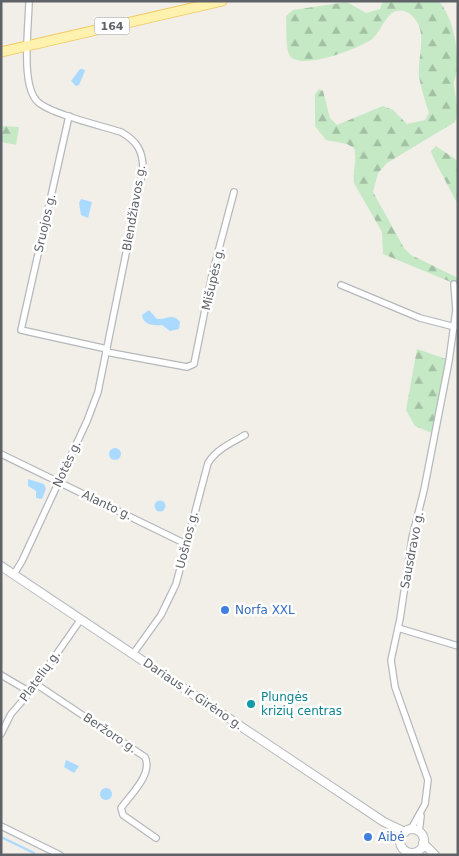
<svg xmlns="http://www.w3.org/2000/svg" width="459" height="856" viewBox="0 0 459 856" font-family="'DejaVu Sans',sans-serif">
<defs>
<pattern id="forest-firs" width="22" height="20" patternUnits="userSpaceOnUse" patternTransform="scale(1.25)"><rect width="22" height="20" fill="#c5e8c5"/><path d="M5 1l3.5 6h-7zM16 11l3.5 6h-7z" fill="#a3c0a4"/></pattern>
</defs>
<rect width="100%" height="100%" fill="#f1efe8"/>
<g fill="url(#forest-firs)">
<path d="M383,1H439C453,18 458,46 457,68C457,75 453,81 454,87C456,99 459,111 455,122L387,163L378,173L373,192L404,248L411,255L458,278V285L383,254L382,232L354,183C352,171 358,160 354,148L347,144L326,140L315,126V94L319,89L323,91L330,118L337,125L383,106L393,110L407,124L425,120L429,113C425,101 421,88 419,76C417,55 430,30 410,14C405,10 398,9 392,13C383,20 380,33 371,40C359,48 297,73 289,54C285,44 287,27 286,16L293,10L347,2L366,13L380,9Z"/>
<polygon points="1,126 19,127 16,145 1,142"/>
<polygon points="436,146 458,161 458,205 433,157 431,151"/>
<polygon points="417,349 446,359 432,433 415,426 406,410"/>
</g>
<g fill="#aadaff">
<polygon points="80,69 83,69 85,71 79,85 76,86 71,81"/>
<polygon points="81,199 92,202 88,218 81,215 79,203"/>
<path d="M149,310L157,319C166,320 173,312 180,322L179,329L170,331L162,325C154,326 143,325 142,315Z"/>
<circle cx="115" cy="454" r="6"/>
<polygon points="28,479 44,484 46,489 42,499 36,498 36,491 28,486"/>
<circle cx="160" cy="506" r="5.5"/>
<polygon points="66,760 79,766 74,773 64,767"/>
<circle cx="106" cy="794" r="6"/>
</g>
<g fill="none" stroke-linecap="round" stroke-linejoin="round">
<polyline stroke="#aadaff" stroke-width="2" points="1,837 34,853"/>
<defs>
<g id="minor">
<polyline points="69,116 21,330 107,349"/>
<polyline points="341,285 420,318 455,327"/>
<polyline points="106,352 187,367 194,364 212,275 234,192"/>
<polyline points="1,454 186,544"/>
<path d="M14,574L22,561L87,421L98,392L143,169C143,151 137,141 121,132C102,126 51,114 38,102C20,86 29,25 29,1"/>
<polyline points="398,628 458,646"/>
<path d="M133,654L161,615L176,584L208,463C217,449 231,443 245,435"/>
<polyline points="1,675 30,692"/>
<path d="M36,684L145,757C153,774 131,794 121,808L123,815L156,838"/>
<polyline points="1,734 11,714 30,692 81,619"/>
<polyline points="1,826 60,855"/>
<polyline points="411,829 425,804 428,780 395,687 391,660 400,619 412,538 424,490 449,361 456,310 454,284"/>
<polyline points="419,832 421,816"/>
<polyline points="405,850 405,855"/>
<polyline points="413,855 414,852"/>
</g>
<g id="secondary">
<polyline points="1,566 384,822 405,832"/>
<circle cx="412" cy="841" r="12"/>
<polyline points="423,843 435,855"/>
</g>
<polyline id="primary" points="1,52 222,1"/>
</defs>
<use href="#minor" stroke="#b5b8bc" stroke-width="8"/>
<use href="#secondary" stroke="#b6babf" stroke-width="10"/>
<use href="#primary" stroke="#f2c960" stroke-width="11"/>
<use href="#minor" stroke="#fff" stroke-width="5.5"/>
<use href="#secondary" stroke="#fff" stroke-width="8"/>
<use href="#primary" stroke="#fff2af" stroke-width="9"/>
</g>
<g fill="#3f7fe0" stroke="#fff" stroke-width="2">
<circle cx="225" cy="610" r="5"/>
<circle cx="368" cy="837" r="5"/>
</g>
<circle fill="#0f9aa8" stroke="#fff" stroke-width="2" cx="251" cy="704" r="5"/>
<g text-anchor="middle" stroke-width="5" stroke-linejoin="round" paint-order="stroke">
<rect fill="#fff" stroke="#8f9295" stroke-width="1" x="94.5" y="17.5" width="35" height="17" rx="4"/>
<g font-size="11" font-weight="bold" fill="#5f6368">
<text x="112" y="30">164</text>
</g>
<g font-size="12" fill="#5f6368" stroke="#fff">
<text transform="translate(134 208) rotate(-80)" y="4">Blendžiavos g.</text>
<text transform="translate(45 223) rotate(-77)" y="4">Sruojos g.</text>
<text transform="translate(213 279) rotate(-77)" y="4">Mišupės g.</text>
<text transform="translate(67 464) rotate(-65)" y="4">Notės g.</text>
<text transform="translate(107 505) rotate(25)" y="4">Alanto g.</text>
<text transform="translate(187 540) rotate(-76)" y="4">Uošnos g.</text>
<text transform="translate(412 550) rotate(-79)" y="4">Sausdravo g.</text>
<text transform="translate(40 676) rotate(-54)" y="4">Platelių g.</text>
<text transform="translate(193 694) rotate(34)" y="4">Dariaus ir Girėno g.</text>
<text transform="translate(110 733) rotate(34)" y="4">Beržoro g.</text>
</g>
<g font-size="12" fill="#366cbe" stroke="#fff" text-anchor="start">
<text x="235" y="614">Norfa XXL</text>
<text x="378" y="841">Aibė</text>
</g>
<g font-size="12" fill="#0d838f" stroke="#fff" text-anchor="start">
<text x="261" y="701">Plungės<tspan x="261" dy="14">krizių centras</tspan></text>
</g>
</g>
<rect width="459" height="856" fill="none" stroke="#5f6368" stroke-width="5"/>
</svg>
